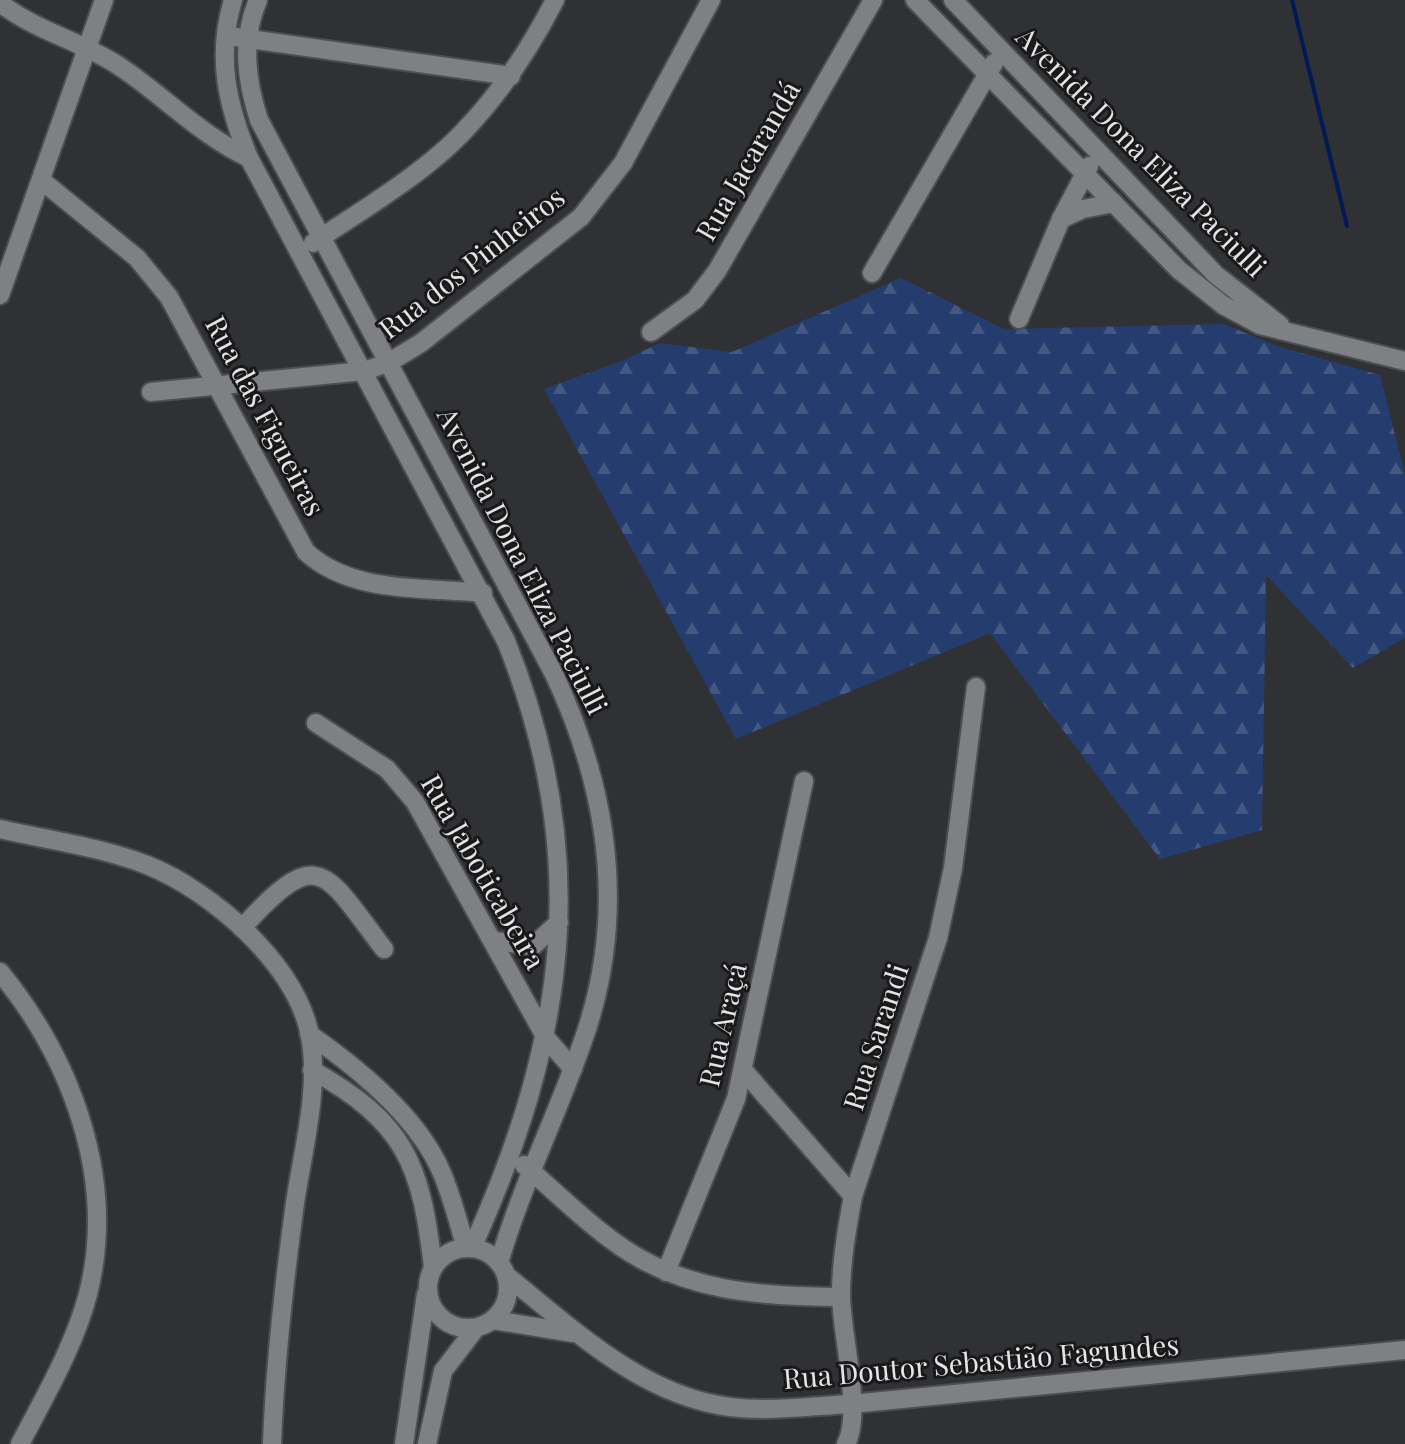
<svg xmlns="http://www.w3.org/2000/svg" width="1405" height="1444" viewBox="0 0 1405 1444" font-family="'Playfair Display',serif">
<defs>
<pattern id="forest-firs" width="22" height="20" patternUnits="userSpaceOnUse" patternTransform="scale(2)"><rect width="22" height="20" fill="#243c6e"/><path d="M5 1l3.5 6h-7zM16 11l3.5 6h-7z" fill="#445883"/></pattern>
</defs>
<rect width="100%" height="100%" fill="#303134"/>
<polygon fill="url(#forest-firs)" points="901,278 1004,329 1224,324 1277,346 1380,375 1405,475 1405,638 1353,668 1266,575 1262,830 1160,859 990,633 736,739 544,389 624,360 660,343 732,352"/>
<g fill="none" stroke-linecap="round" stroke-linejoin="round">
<polyline stroke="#021957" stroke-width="4" points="1292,0 1347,226"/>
<defs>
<g id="minor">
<path d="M233,0C216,57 227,104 249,158L506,641C593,857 566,1040 472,1248"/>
<path d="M258,0C241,40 246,80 259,120L554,674C607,787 626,908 587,1029C561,1108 522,1183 499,1263"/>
<polyline points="915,0 1179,270 1223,305 1260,325 1405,361"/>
<polyline points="953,0 1216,275 1280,325"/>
<path d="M0,3C36,31 81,41 119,66C163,95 200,135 249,158"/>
<polyline points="236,37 511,76"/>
<path d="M41,180L137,258L169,297L306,552C352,594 424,587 483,593"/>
<polyline points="1061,219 1083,209 1114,203"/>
<path d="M313,243C362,210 425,173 465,130C501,92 531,47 555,0"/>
<polyline points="872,273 994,63"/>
<polyline points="0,295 104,0"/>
<polyline points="1019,319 1061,219 1089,166"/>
<polyline points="651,332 695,300 717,271 873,0"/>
<polyline points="151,392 364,371 388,363 421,343 581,217 623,163 711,0"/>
<polyline points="316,723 387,769 415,802 546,1038 573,1069"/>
<path d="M0,829C48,840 101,847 147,865C212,891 295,963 310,1035C320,1089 303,1149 295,1203C284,1283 275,1363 272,1444"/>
<path d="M242,928C320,842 324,871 384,949"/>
<polyline points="494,941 533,946 559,922"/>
<path d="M0,972C72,1060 117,1180 88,1294C74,1347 45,1396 20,1444"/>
<path d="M309,1034C358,1068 417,1116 441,1171C452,1196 458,1222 466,1248"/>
<path d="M312,1070C406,1123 421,1164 433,1267"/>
<polyline points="744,1071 853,1196"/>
<path d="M524,1165C554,1190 581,1218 613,1241C681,1292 759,1296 840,1297"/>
<circle cx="468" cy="1288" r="40"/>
<polyline points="666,1272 736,1099 804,781"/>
<path d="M507,1276C573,1329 642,1396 730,1407C770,1412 811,1406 851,1404L1405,1350"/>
<polyline points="493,1320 573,1333"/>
<polyline points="404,1444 426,1294"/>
<polyline points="427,1444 443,1371 476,1328"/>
<path d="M846,1444C863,1413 841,1333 841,1295C841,1262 847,1228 853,1196L938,938L953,868L976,687"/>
</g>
</defs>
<use href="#minor" stroke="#4d4e51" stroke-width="22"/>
<use href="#minor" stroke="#7f8083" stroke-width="18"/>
</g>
<g text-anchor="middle" stroke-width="6" stroke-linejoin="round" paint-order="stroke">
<g font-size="28" fill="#e3e4e6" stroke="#19191a">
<text transform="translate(1141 152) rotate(45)" y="10">Avenida Dona Eliza Paciulli</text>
<text transform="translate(748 161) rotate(-60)" y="10">Rua Jacarandá</text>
<text transform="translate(472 263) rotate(-38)" y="10">Rua dos Pinheiros</text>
<text transform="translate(265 416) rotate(62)" y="10">Rua das Figueiras</text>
<text transform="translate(522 561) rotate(63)" y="10">Avenida Dona Eliza Paciulli</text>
<text transform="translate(483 872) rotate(60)" y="10">Rua Jaboticabeira</text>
<text transform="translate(723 1025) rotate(-77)" y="10">Rua Araçá</text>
<text transform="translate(876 1037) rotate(-72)" y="10">Rua Sarandi</text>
<text transform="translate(981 1362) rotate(-5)" y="10">Rua Doutor Sebastião Fagundes</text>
</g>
</g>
</svg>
